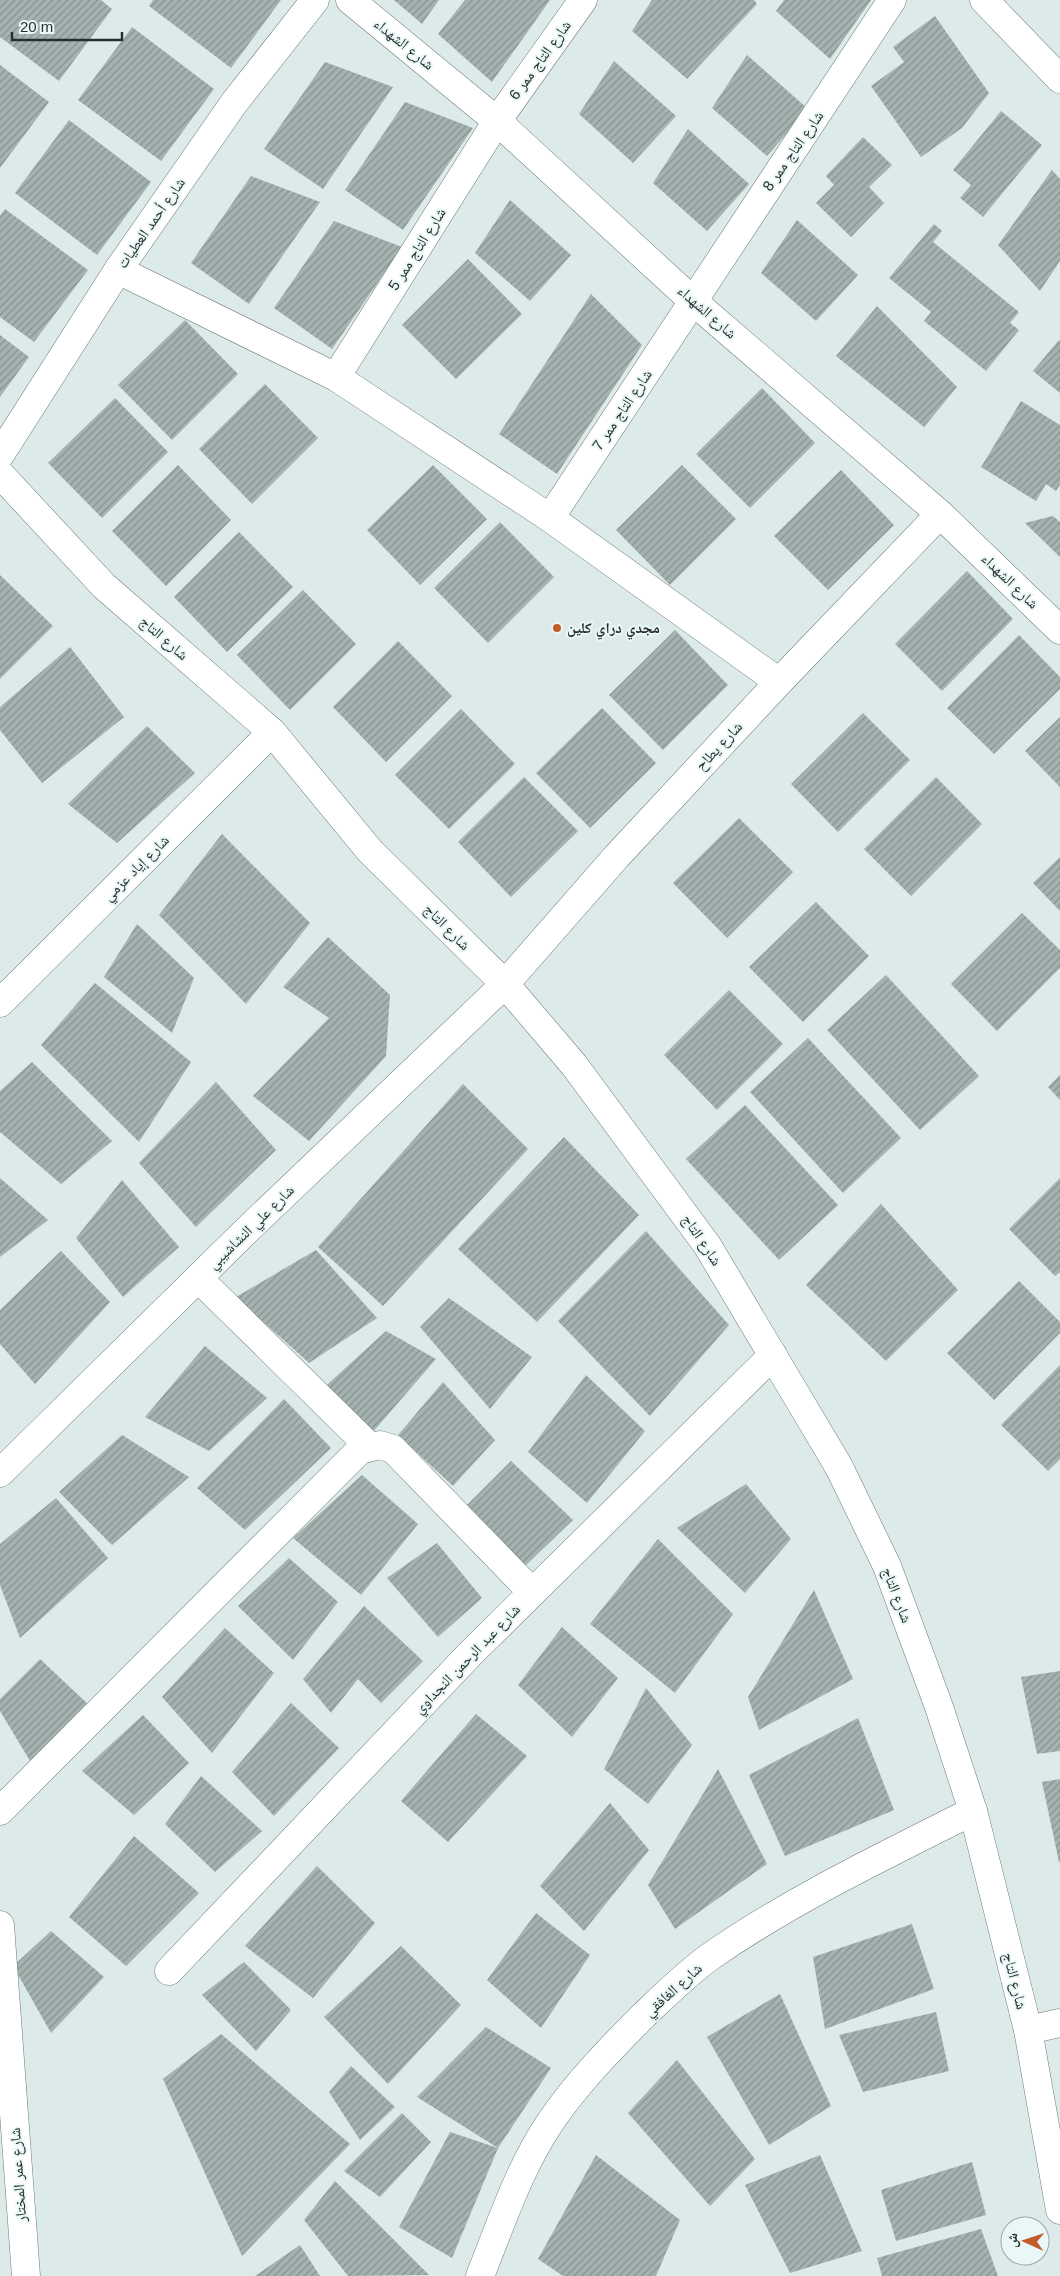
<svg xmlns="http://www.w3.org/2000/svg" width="1060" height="2276" viewBox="0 0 1060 2276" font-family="Arial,'Noto Naskh Arabic',sans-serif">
<defs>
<pattern id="building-hatch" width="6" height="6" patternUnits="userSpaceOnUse" patternTransform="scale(1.25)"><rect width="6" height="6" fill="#a4b2b0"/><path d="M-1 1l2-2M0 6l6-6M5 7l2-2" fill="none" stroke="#869190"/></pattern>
</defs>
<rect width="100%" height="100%" fill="#dcebe9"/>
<g fill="url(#building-hatch)">
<polygon points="0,0 101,0 112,9 59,81 0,37"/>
<polygon points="153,0 281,0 231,68 149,6"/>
<polygon points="394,0 439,0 422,24"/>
<polygon points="465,0 550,0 492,82 438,34"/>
<polygon points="652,0 754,0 757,4 687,79 632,31"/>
<polygon points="784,0 871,0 830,59 776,11"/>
<polygon points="935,16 989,93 962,128 921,157 871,86 904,62 893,47"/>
<polygon points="132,27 214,89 161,161 78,100"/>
<polygon points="747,55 808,109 767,156 712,108"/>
<polygon points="614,61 676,116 633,163 579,114"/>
<polygon points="325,62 393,87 323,189 264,149"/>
<polygon points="0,65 49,102 0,168"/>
<polygon points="405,102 473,128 403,230 345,190"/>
<polygon points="1001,111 1042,145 983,217 960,198 971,185 953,170"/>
<polygon points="69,120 151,182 97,255 15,193"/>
<polygon points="688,129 749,184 707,231 653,183"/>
<polygon points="863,137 892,165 869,187 884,203 851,237 816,203 834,185 826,176"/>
<polygon points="1052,170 1060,179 1060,261 1040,291 998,245"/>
<polygon points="251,176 320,202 249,304 191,263"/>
<polygon points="510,200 571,255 530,301 475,253"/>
<polygon points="5,209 88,270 34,342 0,317 0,216"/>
<polygon points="797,220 858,275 816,321 761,273"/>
<polygon points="334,221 402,247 332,349 274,308"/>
<polygon points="934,224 942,231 933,242 1019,312 1010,323 1019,330 986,371 924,321 931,312 889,278"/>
<polygon points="468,259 522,314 456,379 402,325"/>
<polygon points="591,294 642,345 557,474 499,434"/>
<polygon points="877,306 957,387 924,427 836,356"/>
<polygon points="185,320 238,374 172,440 118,385"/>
<polygon points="0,335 29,357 0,397"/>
<polygon points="1059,340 1060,341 1060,393 1033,371"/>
<polygon points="265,384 318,438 252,504 199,449"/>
<polygon points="762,388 815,443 750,508 696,454"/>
<polygon points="115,398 168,452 102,518 48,463"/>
<polygon points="1021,401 1060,425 1060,485 1056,491 1046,484 1036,501 981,467"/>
<polygon points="178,465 231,520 166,586 112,531"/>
<polygon points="433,465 487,519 420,585 367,530"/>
<polygon points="682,465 736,519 670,585 616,530"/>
<polygon points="841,470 894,525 828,590 774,536"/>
<polygon points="1053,516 1060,522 1060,557 1025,523"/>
<polygon points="500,522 554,577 488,643 434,588"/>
<polygon points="239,532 293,587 227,652 174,597"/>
<polygon points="967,571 1013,619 942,691 895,644"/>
<polygon points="0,575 53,626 0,679"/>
<polygon points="303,590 356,644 290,710 237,655"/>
<polygon points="675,630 728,685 663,750 609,695"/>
<polygon points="1019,635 1060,677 1060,689 994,754 947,708"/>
<polygon points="398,641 452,696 386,762 333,707"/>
<polygon points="70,647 124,717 42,783 0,730 0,707"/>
<polygon points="602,708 656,763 590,828 536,773"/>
<polygon points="461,709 515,764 449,829 395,775"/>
<polygon points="863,713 910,760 838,832 791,784"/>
<polygon points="1060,717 1060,787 1025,751"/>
<polygon points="147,726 195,773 117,843 68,804"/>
<polygon points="524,777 578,831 511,897 458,842"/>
<polygon points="936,777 982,824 911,896 864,849"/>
<polygon points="739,818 793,872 727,938 673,883"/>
<polygon points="222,834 310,923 246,1004 159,915"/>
<polygon points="1060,857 1060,911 1033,883"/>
<polygon points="816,902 869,956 803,1022 749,967"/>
<polygon points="1022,913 1060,950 1060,968 997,1031 951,984"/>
<polygon points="137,924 194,978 172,1033 104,977"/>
<polygon points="328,937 390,995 386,1056 309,1141 253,1096 329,1018 283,987"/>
<polygon points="886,975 979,1076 920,1130 827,1030"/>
<polygon points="95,983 191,1062 139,1142 41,1045"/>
<polygon points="729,990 783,1044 717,1110 664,1055"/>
<polygon points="808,1038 901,1138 843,1193 750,1092"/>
<polygon points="32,1062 112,1141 61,1184 0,1132 0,1091"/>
<polygon points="1060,1075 1060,1100 1048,1087"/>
<polygon points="216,1082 276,1150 196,1227 139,1163"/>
<polygon points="463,1084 528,1149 383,1306 318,1247"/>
<polygon points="745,1105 838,1205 779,1260 686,1159"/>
<polygon points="564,1137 639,1215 537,1322 458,1249"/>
<polygon points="0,1178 48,1220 0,1257"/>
<polygon points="1060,1178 1060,1272 1055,1276 1009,1229"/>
<polygon points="122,1180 179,1247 123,1297 76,1238"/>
<polygon points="881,1204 958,1290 886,1361 806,1285"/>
<polygon points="646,1231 729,1325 650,1416 558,1321"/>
<polygon points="316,1250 377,1318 309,1363 236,1297"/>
<polygon points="61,1251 110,1302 35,1384 0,1344 0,1310"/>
<polygon points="1019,1281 1060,1322 1060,1333 994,1400 947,1353"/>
<polygon points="449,1298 532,1357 490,1409 420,1327"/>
<polygon points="386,1331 436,1359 372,1433 319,1392"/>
<polygon points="205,1346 267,1398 209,1451 145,1417"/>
<polygon points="1060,1365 1060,1459 1048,1471 1001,1425"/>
<polygon points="586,1375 645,1431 587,1503 528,1452"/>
<polygon points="443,1382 495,1440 453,1486 398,1435"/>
<polygon points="284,1399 331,1448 245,1530 197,1488"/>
<polygon points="122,1435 189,1477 112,1545 59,1492"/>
<polygon points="511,1461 573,1520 525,1566 467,1505"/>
<polygon points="362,1475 418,1524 361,1595 293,1538"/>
<polygon points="746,1484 791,1539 745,1593 677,1528"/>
<polygon points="56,1498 108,1558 20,1638 0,1585 0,1544"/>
<polygon points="658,1539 733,1614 675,1693 590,1624"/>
<polygon points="437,1543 482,1598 438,1637 387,1578"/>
<polygon points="289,1558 338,1602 293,1660 238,1606"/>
<polygon points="814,1590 853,1679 759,1730 748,1697"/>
<polygon points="364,1606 423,1661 381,1703 358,1679 331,1713 303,1679"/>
<polygon points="562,1627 618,1678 572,1737 518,1685"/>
<polygon points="225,1628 274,1673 212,1753 162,1697"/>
<polygon points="40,1659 91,1707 33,1766 0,1711 0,1699"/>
<polygon points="1060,1671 1060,1751 1037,1754 1021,1677"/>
<polygon points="646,1688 692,1745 648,1804 604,1769"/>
<polygon points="291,1703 339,1748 274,1816 232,1772"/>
<polygon points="476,1714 527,1756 448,1842 401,1801"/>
<polygon points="143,1715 189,1763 134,1815 82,1771"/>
<polygon points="858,1718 894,1810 785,1856 749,1775"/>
<polygon points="718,1769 767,1864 675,1929 648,1885"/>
<polygon points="201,1776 262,1831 215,1872 165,1824"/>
<polygon points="1060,1779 1060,1862 1059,1862 1042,1782"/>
<polygon points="610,1803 649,1850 584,1931 540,1886"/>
<polygon points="134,1836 199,1893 126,1966 69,1917"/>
<polygon points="317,1866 375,1923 313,1998 245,1946"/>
<polygon points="536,1913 590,1955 541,2028 487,1980"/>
<polygon points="912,1924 934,1989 825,2029 813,1957"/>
<polygon points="51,1931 104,1977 51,2033 13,1966"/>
<polygon points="401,1946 461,2005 388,2084 324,2017"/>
<polygon points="244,1962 291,2010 256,2051 202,1995"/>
<polygon points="780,1994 831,2106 769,2145 707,2037"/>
<polygon points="936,2012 949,2071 863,2092 839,2035"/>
<polygon points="486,2027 551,2068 498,2148 452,2258 399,2227 450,2132 498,2148 417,2097"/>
<polygon points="221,2034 350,2144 242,2256 163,2079"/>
<polygon points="677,2060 755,2159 710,2206 628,2113"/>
<polygon points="351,2066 395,2107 360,2140 329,2092"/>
<polygon points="402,2113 431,2142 380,2197 344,2171"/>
<polygon points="596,2155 680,2220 656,2276 563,2276 538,2259"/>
<polygon points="820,2155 862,2251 790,2273 745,2185"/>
<polygon points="972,2162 986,2215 896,2241 881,2190"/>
<polygon points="335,2181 429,2275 348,2276 304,2220"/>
<polygon points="981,2229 998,2276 882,2276 877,2258"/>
<polygon points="300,2245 320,2276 255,2276"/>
</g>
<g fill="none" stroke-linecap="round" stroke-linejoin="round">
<defs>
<g id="minor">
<polyline points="350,0 497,121 694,302 940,514 1060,630"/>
<polyline points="984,0 1060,79"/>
<polyline points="118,270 336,377 550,518 779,682"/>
<polyline points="336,377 497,121 583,0"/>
<polyline points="0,455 118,270 234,103 315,0"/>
<polyline points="550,518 892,0"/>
<polyline points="0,1003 272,732"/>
<polyline points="198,1278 370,1447"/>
<polyline points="0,1473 246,1231 505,984 617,856 779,682 940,514"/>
<polyline points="0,1811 360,1450 380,1445 393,1449 532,1592"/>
<polyline points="0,1925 26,2276"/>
<polyline points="169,1971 469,1655 773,1355"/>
<polyline points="1028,2030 1060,2023"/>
<path d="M480,2276C501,2224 519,2168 551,2121C577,2083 610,2049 643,2016C665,1995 687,1973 711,1956C793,1899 884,1856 973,1811"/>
</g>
<polyline id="tertiary" points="0,474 104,586 272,732 370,851 505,984 574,1065 707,1245 839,1467 887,1566 939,1707 973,1811 1028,2030 1060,2210"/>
</defs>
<use href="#minor" stroke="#6e7b79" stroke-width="29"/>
<use href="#tertiary" stroke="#6e7b79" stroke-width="29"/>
<use href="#minor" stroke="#fff" stroke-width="28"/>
<use href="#tertiary" stroke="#fff" stroke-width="28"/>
</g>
<circle fill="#c25c2c" stroke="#e9f8f6" stroke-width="2" cx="557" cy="628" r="5"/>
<g text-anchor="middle" stroke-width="4" stroke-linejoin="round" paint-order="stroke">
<g font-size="15" fill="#282e2d" stroke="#e9f8f6">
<text transform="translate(404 44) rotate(39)" y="5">شارع الشهداء</text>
<text transform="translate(540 60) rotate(-54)" y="5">شارع التاج ممر 6</text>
<text transform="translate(793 151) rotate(-55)" y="5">شارع التاج ممر 8</text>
<text transform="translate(151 223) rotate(-55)" y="5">شارع أحمد العطيات</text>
<text transform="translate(417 249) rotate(-58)" y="5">شارع التاج ممر 5</text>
<text transform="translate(707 312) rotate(41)" y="5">شارع الشهداء</text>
<text transform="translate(622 410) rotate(-56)" y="5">شارع التاج ممر 7</text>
<text transform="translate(1010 581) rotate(44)" y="5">شارع الشهداء</text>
<text transform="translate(164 638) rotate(41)" y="5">شارع التاج</text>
<text transform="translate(719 746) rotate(-47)" y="5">شارع يطاح</text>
<text transform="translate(136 868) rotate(-45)" y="5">شارع إياد عزمي</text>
<text transform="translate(447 927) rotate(45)" y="5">شارع التاج</text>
<text transform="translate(251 1227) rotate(-44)" y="5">شارع علي النشاشيبي</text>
<text transform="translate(702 1240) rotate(56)" y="5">شارع التاج</text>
<text transform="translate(897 1595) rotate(69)" y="5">شارع التاج</text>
<text transform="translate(467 1659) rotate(-46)" y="5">شارع عبد الرحمن النجداوي</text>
<text transform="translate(1015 1981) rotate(76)" y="5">شارع التاج</text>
<text transform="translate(673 1990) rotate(-42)" y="5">شارع الغافقي</text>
<text transform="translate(18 2175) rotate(-94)" y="5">شارع عمر المختار</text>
</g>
<g font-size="15" font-weight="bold" fill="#282e2d" stroke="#e9f8f6" text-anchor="start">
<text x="567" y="633">مجدي دراي كلين</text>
</g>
</g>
<g transform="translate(1025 2241) rotate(273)"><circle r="24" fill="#e9f8f6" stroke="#9ca7a6"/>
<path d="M0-4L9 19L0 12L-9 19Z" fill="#c25c2c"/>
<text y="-8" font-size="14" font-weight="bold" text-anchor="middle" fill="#282e2d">ش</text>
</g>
<path d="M12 32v8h110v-8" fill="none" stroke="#282e2d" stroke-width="2.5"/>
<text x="20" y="32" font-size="15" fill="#282e2d" stroke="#e9f8f6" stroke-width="4" paint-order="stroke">20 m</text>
</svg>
